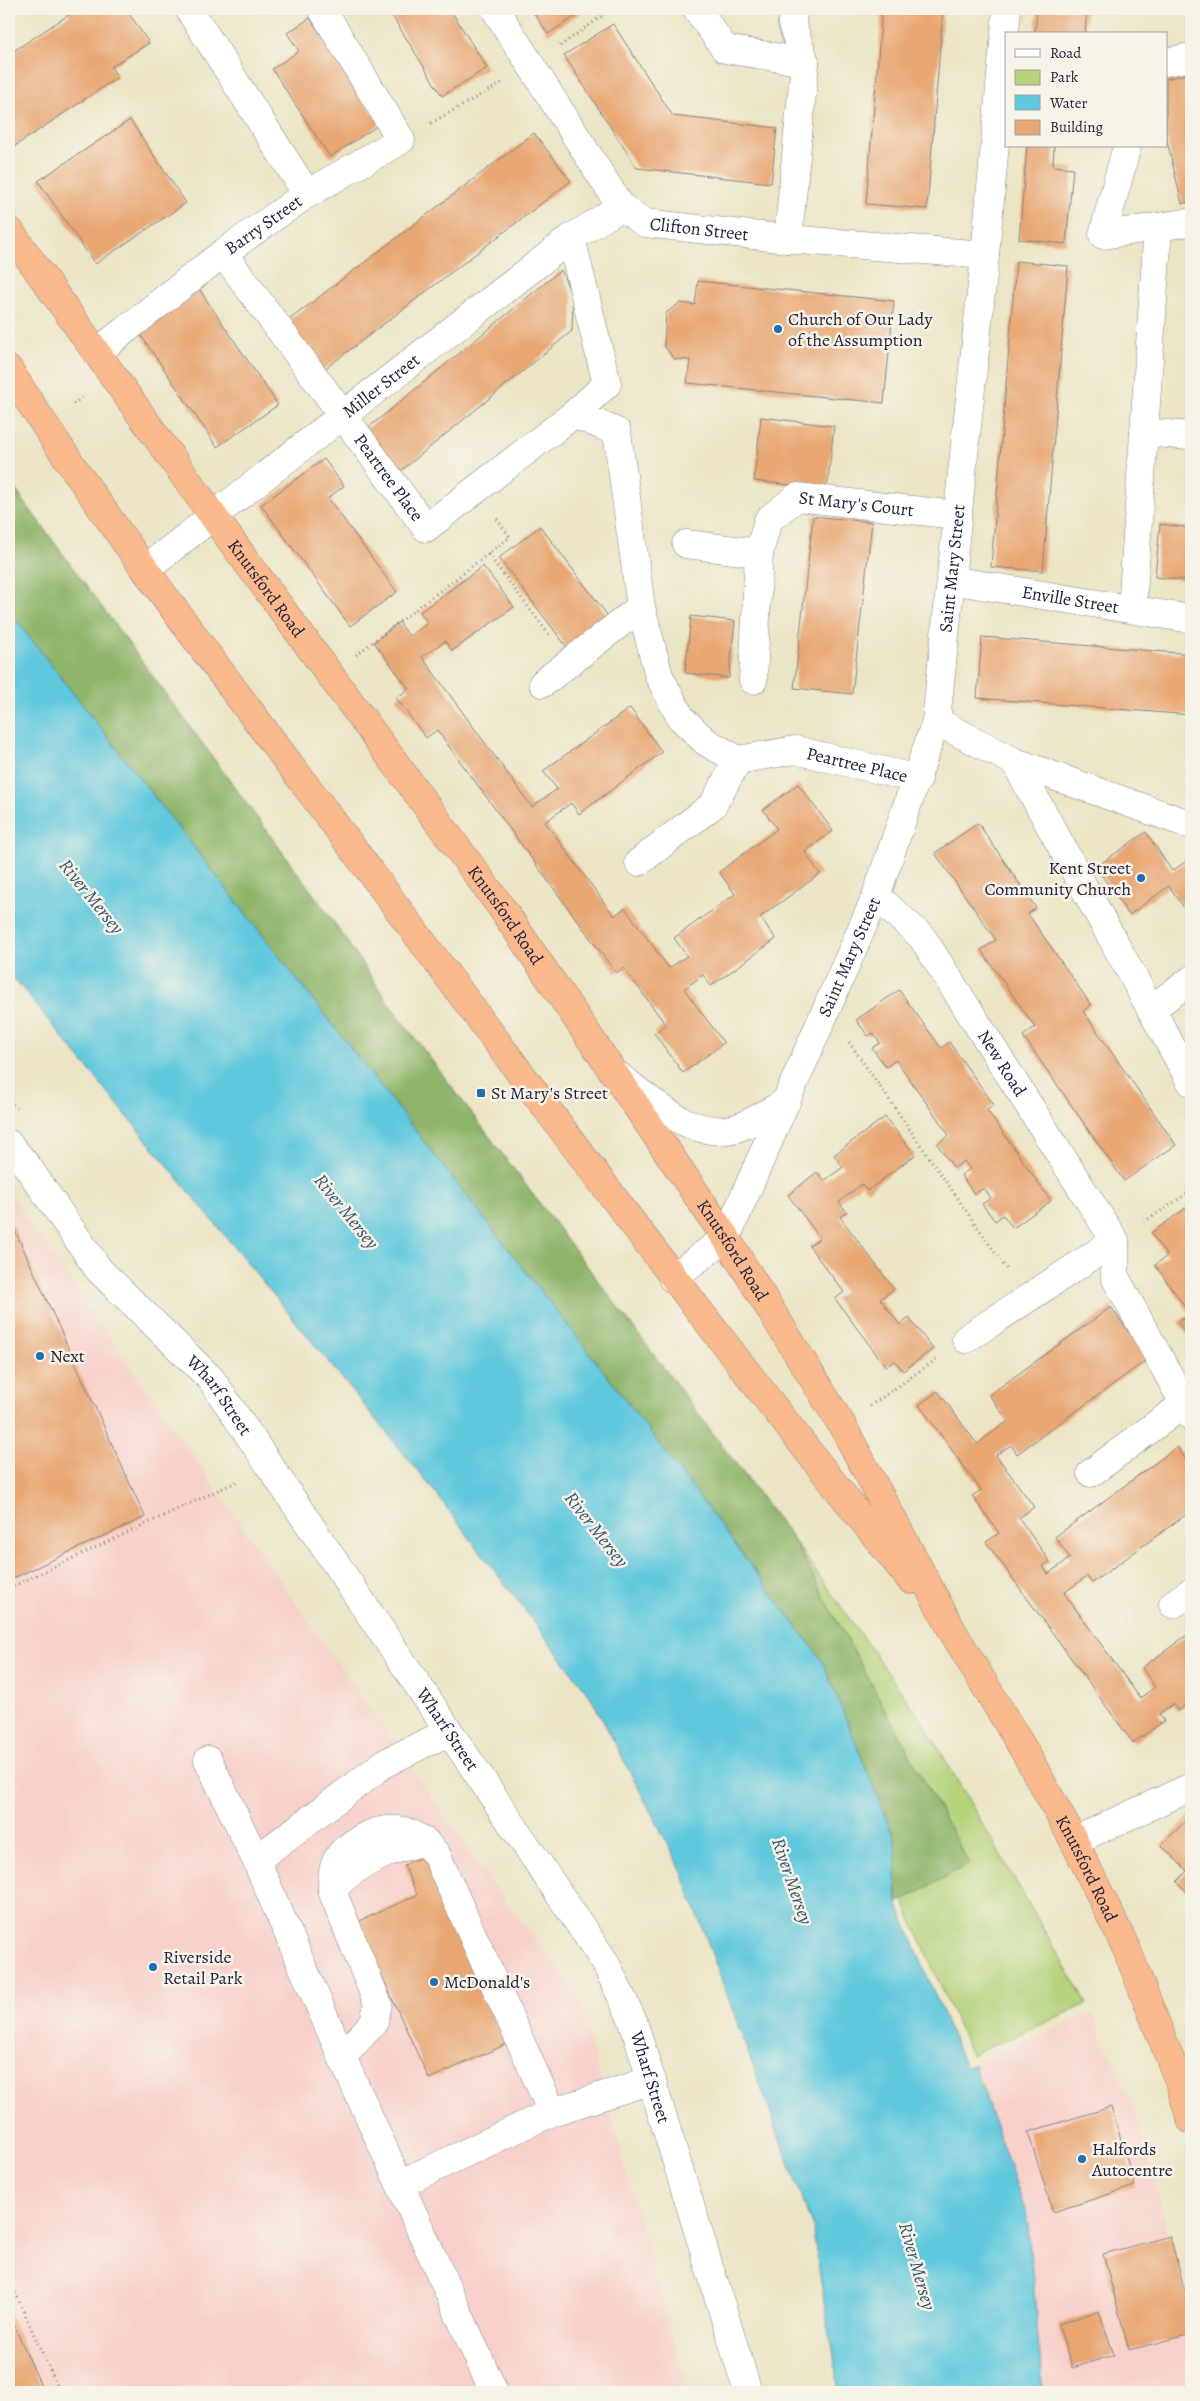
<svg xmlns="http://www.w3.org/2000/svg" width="1200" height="2401" viewBox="0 0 1200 2401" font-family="Alegreya,serif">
<rect width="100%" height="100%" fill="#f7f3e8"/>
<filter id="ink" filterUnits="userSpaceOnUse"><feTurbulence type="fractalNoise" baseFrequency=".02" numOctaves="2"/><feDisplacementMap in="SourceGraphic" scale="10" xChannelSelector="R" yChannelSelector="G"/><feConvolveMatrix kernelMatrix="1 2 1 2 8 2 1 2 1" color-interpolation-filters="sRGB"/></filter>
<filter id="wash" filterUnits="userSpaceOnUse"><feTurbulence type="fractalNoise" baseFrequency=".0096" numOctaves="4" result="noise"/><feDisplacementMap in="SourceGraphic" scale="20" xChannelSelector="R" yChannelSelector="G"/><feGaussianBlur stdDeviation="1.12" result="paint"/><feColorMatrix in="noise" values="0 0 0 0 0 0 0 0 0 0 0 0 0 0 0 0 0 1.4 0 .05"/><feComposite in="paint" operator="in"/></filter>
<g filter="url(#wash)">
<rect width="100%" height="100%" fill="#ebe4c5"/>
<g fill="#f7d0ca">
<polygon points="9,1193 488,1878 578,1996 687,2392 9,2392"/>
<polygon points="1092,2013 1134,2108 1191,2314 1191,2392 1043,2392 1027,2215 974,2064"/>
</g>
<polygon fill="#b4d37a" stroke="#6b7a5a" points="792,1538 925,1725 1087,2004 971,2055 903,1900 969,1864"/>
<polygon fill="#8fb56a" stroke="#586c52" points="9,481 331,918 390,1005 792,1538 969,1864 897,1903 895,1840 822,1660 616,1387 9,611"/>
<polygon fill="#60c8dd" stroke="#41758c" points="9,611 616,1387 822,1660 895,1840 897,1903 965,2068 974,2064 1027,2215 1043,2392 839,2392 812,2226 680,1867 590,1696 431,1487 9,972"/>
<g id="blocks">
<g fill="#e8a672">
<polygon points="66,9 126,9 149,43 111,67 118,77 12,148 9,143 9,54 70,14"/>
<polygon points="388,9 450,9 487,68 442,96"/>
<polygon points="531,9 586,9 548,34"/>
<polygon points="882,9 943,9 927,209 866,204"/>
<polygon points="1037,9 1087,9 1085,34 1035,34"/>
<polygon points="310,18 380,124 330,157 272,69 299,51 287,33"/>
<polygon points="613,24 673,116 777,128 771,183 637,168 564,55"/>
<polygon points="1191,73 1191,201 1182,204 1166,136 1166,79"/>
<polygon points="130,120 186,203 95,264 38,181"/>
<polygon points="534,133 571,181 322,371 285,323"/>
<polygon points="1027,146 1054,146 1053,166 1073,168 1066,244 1019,239"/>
<polygon points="1016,261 1068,266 1043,571 991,567"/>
<polygon points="561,270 573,298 572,331 397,474 363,432"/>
<polygon points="698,281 894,301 884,403 687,383 690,360 674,359 664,346 666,313 680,303 695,305"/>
<polygon points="199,289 278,405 217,447 138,331"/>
<polygon points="761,417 834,426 827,489 754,481"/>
<polygon points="324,459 344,486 328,498 397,592 350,626 261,505"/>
<polygon points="813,516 872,522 852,694 794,688"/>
<polygon points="1160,524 1191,528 1191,581 1155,577"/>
<polygon points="540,526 611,620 570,651 499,558"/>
<polygon points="483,566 514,607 452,651 445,641 422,657 532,807 557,789 543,771 630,708 662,752 579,814 571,803 545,822 614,916 625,908 669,968 687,956 674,938 735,894 719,872 777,829 763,810 798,784 833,831 805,852 820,874 760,917 776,939 711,986 703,975 684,989 724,1043 683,1073 654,1033 666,1025 624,968 616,973 437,730 426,738 396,698 409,689 374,642 399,622 409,636 428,623 420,612"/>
<polygon points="691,616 735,621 729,678 685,673"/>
<polygon points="982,637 1191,654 1191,715 977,698"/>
<polygon points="978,823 1036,908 1028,914 1091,1005 1083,1011 1176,1145 1124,1181 1023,1036 1035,1027 981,950 996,940 935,853"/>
<polygon points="1146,832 1172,871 1191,858 1191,918 1169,886 1129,915 1096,867"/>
<polygon points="899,990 941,1048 949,1042 994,1105 987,1110 1051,1201 1013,1228 1003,1215 995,1221 982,1204 991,1198 984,1188 974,1194 961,1175 970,1169 964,1161 954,1168 937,1144 949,1135 896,1060 886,1067 872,1048 880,1043 873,1033 868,1036 856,1020"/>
<polygon points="885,1117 915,1155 867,1191 862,1184 839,1202 847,1212 840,1217 894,1289 880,1299 900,1325 909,1318 933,1349 903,1371 895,1361 886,1367 835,1299 844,1292 809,1246 820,1238 788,1195 817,1172 824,1181 843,1167 834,1155"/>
<polygon points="1186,1208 1191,1215 1191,1340 1178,1322 1190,1314 1155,1265 1167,1256 1151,1233"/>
<polygon points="9,1217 145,1517 9,1580"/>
<polygon points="1111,1307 1148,1359 1017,1454 1011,1445 996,1455 1034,1507 1019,1518 1050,1562 1043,1566 1048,1574 1070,1558 1055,1537 1177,1447 1191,1467 1191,1511 1092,1583 1087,1576 1064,1593 1140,1698 1155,1687 1142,1668 1191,1632 1191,1702 1178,1711 1173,1704 1159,1714 1164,1721 1133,1743 986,1542 999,1533 972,1496 981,1490 919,1405 938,1391 977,1444 1008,1421 989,1395"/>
<polygon points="1191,1816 1191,1896 1177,1882 1187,1871 1161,1845"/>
<polygon points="426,1855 511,2042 429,2079 357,1922 417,1895 404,1865"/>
<polygon points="1111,2107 1135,2186 1053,2212 1028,2132"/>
<polygon points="1170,2236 1191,2314 1191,2334 1129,2350 1103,2254"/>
<polygon points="1099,2311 1114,2355 1072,2368 1058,2324"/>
<polygon points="9,2313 21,2341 44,2392 9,2392"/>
</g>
</g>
</g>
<g filter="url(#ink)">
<use href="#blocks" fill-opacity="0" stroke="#868380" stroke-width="1"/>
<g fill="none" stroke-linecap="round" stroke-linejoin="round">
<defs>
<g id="minor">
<path id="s1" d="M495,9L621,207L645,223L788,239L985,255"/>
<polyline points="697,9 725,49 805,62"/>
<polyline points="1166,62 1191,57"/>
<polyline points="1127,146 1103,235 1191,222"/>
<polyline points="307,194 401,140 322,9"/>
<polyline points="788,239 805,62 792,24 793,9"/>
<path id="s2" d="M223,253L426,528L574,414L607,384L571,238"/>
<path id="s3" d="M96,353L223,253L307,194L189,9"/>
<path id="s4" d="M574,414L617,432L641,607L659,676L681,718L706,742L738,760L795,750L918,779"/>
<polyline points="1144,432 1191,436"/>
<polyline points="686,544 759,553"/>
<path id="s5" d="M145,569L571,238L621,207"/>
<path id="s6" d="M950,580L1191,619"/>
<polyline points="1132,609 1158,227"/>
<path id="s7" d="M753,680L759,553L768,520L797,497L956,515"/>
<polyline points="543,683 641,607"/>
<polyline points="936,721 1015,762 1191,825"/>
<polyline points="1015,762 1191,1082"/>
<polyline points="639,862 713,805 738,760"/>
<path id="s8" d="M876,896L922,937L1115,1241V1277L1191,1416"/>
<polyline points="1151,1009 1191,980"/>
<path d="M616,1074C650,1099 695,1145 742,1126C757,1120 772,1110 786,1102"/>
<path id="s9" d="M9,1144L27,1166L99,1270L211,1379L605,1962L633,2021L748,2392"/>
<path id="s10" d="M672,1278L726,1238L876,896L936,721L985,255L1007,9"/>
<polyline points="966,1339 1115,1241"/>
<polyline points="1091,1473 1184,1404"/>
<polyline points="1173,1604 1191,1592"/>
<polyline points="448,1732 385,1763 256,1860 342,2057 494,2392"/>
<polyline points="208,1760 256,1860"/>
<polyline points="1074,1841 1191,1787"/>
<path d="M332,1891C349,1867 397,1845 426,1842"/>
<path d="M342,2057L374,2022L378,2004L332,1891C331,1862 337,1852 362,1838C392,1822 414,1829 436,1854L552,2112"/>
<polyline points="400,2184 552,2112 652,2080"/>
</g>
<g id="highway">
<path id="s11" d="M9,230L213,516L501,907L726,1238L842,1425L953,1632L1025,1752L1074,1841L1127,1950L1180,2084L1191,2120"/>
<path d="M9,370C124,551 258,720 386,893C558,1124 729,1356 911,1580"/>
</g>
</defs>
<use href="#minor" stroke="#868380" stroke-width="29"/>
<use href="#highway" stroke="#868380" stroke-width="29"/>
<g stroke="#868380" stroke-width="3" stroke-dasharray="1 4" stroke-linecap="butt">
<polyline points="560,46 612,9"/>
<polyline points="431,123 502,83"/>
<polyline points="73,404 84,396"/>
<polyline points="497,519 510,537 488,554 550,636"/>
<polyline points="356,655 488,554"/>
<polyline points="849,1042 1008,1271"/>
<polyline points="9,1101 18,1109"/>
<polyline points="1144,1222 1191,1191"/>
<polyline points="870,1406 938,1358"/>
<polyline points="9,1588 238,1481"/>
<polyline points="9,2279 60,2392"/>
</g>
<use href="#minor" stroke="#fff" stroke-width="28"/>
<use href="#highway" stroke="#fbba8d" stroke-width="28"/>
</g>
</g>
<g fill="#1f6fb2" stroke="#f7f3e8" stroke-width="2">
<circle cx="778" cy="329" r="5"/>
<circle cx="1141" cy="878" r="5"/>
<rect x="476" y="1088" width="10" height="10" rx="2.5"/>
<circle cx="40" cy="1356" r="5"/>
<circle cx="153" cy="1967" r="5"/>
<circle cx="434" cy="1982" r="5"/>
<circle cx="1082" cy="2159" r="5"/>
</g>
<g text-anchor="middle" stroke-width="5" stroke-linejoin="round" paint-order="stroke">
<g font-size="18" fill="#22223b" stroke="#f7f3e8">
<text dy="6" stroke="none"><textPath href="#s3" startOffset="211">Barry Street</textPath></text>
<text dy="6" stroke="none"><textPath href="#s1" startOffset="318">Clifton Street</textPath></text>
<text dy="6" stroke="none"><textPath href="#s5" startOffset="299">Miller Street</textPath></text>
<text dy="6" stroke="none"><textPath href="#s2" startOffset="279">Peartree Place</textPath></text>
<text dy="6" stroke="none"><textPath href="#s7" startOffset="258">St Mary's Court</textPath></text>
<text dy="6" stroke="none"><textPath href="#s10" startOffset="779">Saint Mary Street</textPath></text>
<text dy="6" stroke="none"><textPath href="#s11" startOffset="441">Knutsford Road</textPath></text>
<text dy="6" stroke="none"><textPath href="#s6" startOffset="122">Enville Street</textPath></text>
<text dy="6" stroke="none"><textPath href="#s4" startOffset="535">Peartree Place</textPath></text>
<text dy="6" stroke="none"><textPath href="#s11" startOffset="846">Knutsford Road</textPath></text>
<text dy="6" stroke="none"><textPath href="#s10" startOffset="374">Saint Mary Street</textPath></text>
<text dy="6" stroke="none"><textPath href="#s8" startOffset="211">New Road</textPath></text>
<text dy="6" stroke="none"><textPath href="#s11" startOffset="1251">Knutsford Road</textPath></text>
<text dy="6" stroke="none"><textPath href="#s9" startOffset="329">Wharf Street</textPath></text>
<text dy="6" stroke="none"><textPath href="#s9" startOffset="734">Wharf Street</textPath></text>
<text dy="6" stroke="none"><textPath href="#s11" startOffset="1964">Knutsford Road</textPath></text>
<text dy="6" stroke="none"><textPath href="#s9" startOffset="1139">Wharf Street</textPath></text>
</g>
<g font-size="18" fill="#22223b" stroke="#f7f3e8" text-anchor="start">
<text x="788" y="325">Church of Our Lady<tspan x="788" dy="21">of the Assumption</tspan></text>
<text x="1131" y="874" text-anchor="end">Kent Street<tspan x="1131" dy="21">Community Church</tspan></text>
<text x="491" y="1099">St Mary's Street</text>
<text x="50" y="1362">Next</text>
<text x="163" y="1963">Riverside<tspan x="163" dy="21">Retail Park</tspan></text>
<text x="444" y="1988">McDonald's</text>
<text x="1092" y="2155">Halfords<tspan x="1092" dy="21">Autocentre</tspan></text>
</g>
<g font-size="19" font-style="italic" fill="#35546c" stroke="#f7f3e8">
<text transform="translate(92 896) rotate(51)" y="7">River Mersey</text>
<text transform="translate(347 1211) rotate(51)" y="7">River Mersey</text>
<text transform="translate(597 1529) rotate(52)" y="7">River Mersey</text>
<text transform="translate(793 1881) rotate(71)" y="7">River Mersey</text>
<text transform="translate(918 2266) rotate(74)" y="7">River Mersey</text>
</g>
</g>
<rect width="1200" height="2401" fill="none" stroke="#f7f3e8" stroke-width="30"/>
<rect x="1005" y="32" width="162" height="115" fill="#f7f3e8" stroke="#a29fa3"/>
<rect x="1015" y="49" width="25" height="8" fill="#ffffff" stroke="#a29fa3"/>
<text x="1050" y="58" font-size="15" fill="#22223b">Road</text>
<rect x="1015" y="70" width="25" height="15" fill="#b4d37a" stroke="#a29fa3"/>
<text x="1050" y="82" font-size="15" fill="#22223b">Park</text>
<rect x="1015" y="95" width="25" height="15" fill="#60c8dd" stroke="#a29fa3"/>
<text x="1050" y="108" font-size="15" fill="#22223b">Water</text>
<rect x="1015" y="120" width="25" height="15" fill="#e8a672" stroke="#a29fa3"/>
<text x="1050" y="132" font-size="15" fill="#22223b">Building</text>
</svg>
